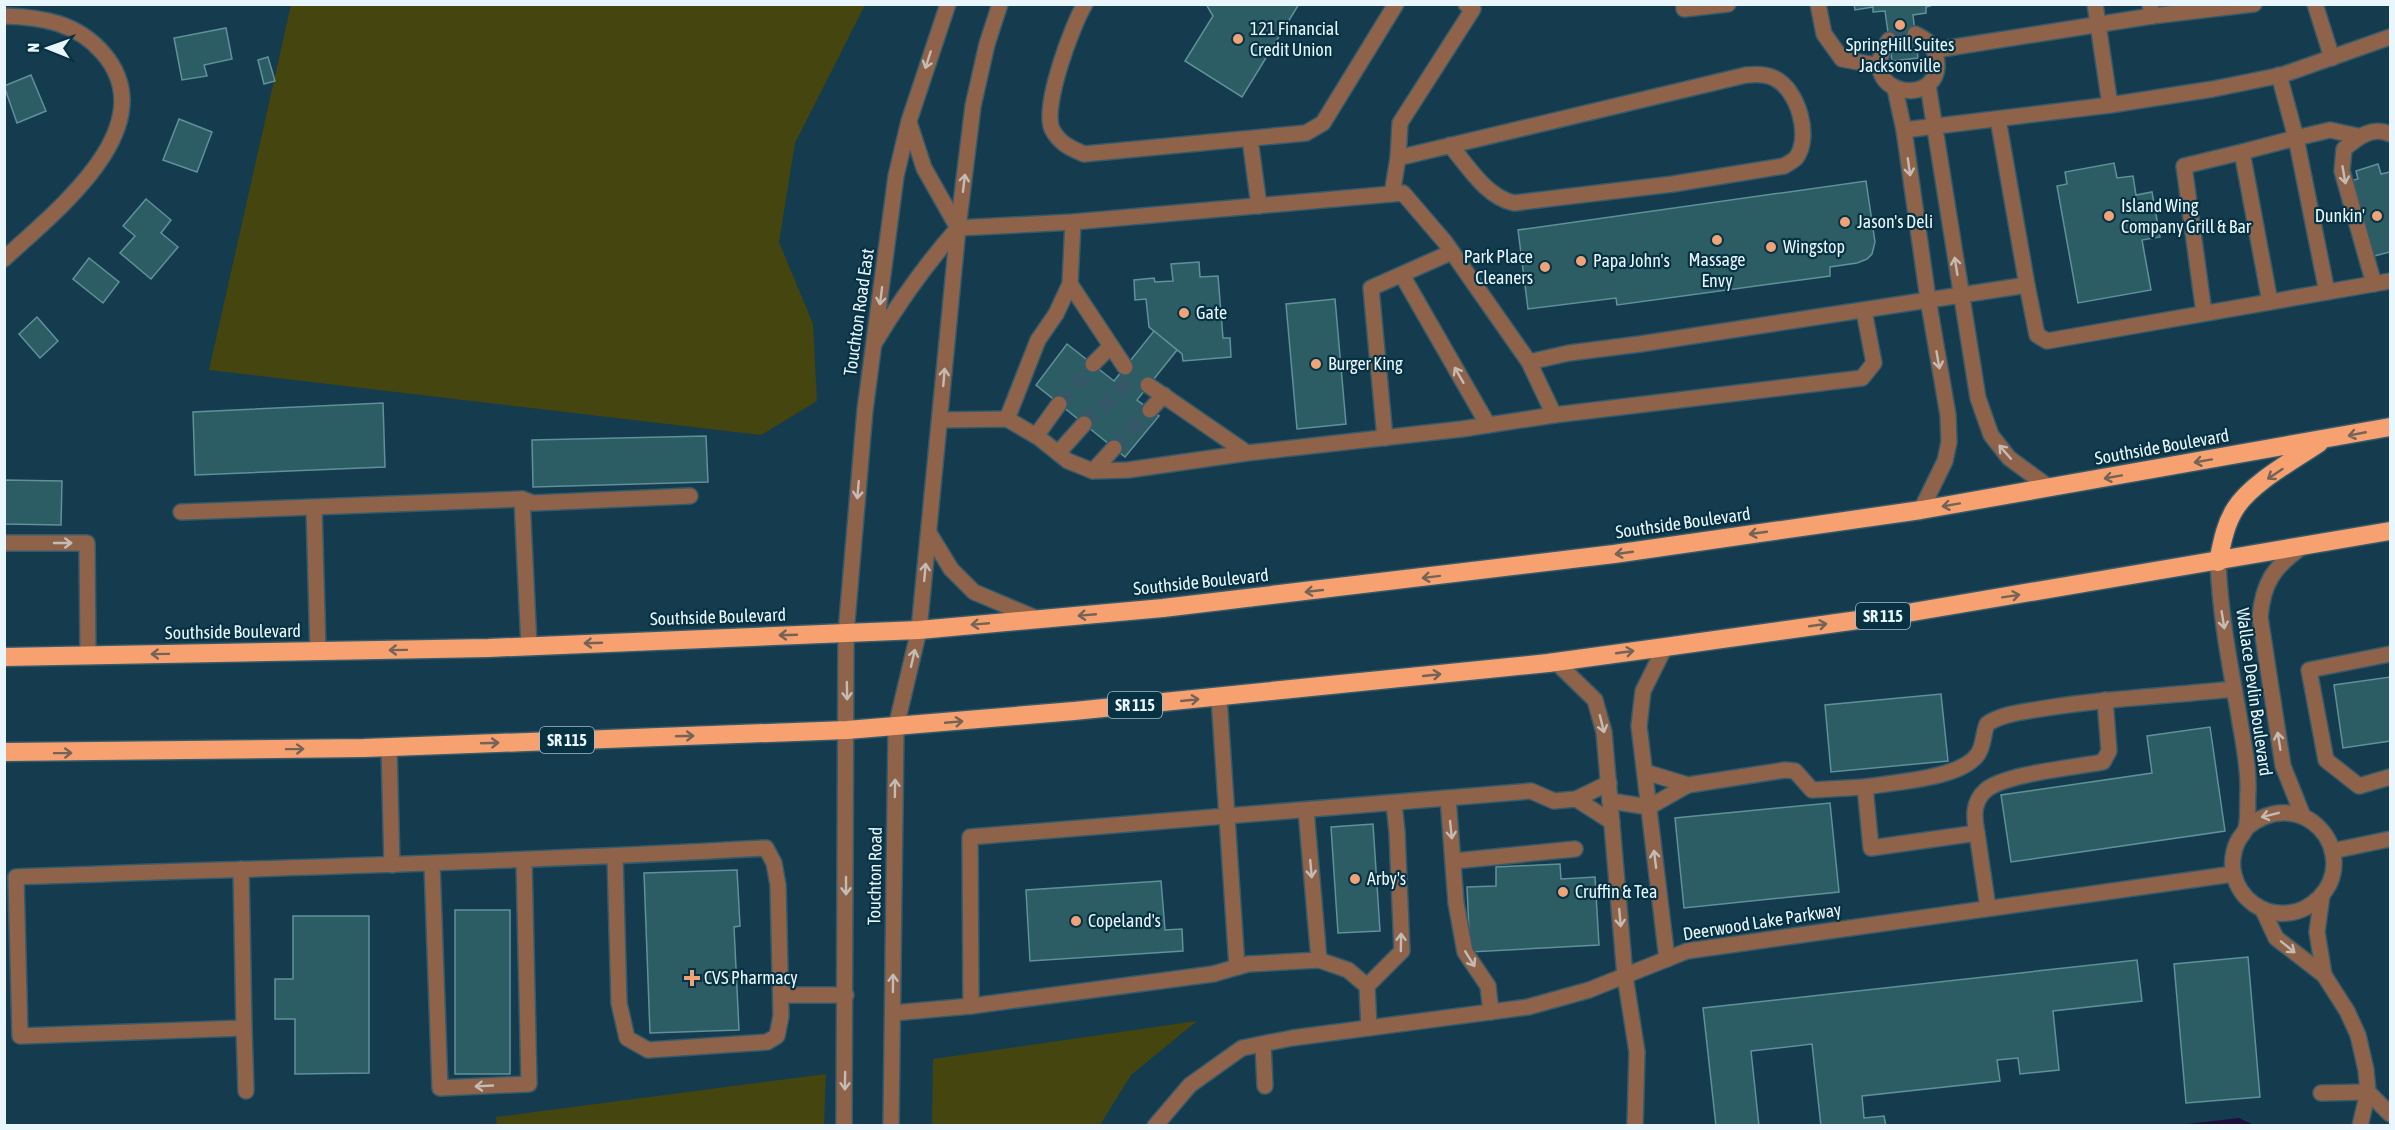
<svg xmlns="http://www.w3.org/2000/svg" width="2395" height="1130" viewBox="0 0 2395 1130" font-family="'Asap Condensed',sans-serif">
<rect width="100%" height="100%" fill="#143c4e"/>
<g fill="#44450f">
<polygon points="291,5 865,5 795,143 779,242 813,324 817,401 761,435 209,370"/>
<polygon points="1197,1021 1131,1075 1100,1125 932,1125 933,1059"/>
<polygon points="826,1074 824,1125 497,1126 496,1117"/>
</g>
<polygon fill="#1d0e40" points="2239,1118 2254,1125 2179,1125"/>
<g fill="#2c5d65" stroke="#60919a" stroke-width="1.5">
<polygon points="1206,4 1299,4 1242,97 1185,61 1213,16"/>
<polygon points="1854,4 1936,4 1926,7 1926,13 1913,15 1918,58 1892,61 1885,11 1873,12 1873,7 1855,10"/>
<polygon points="226,28 232,59 204,65 207,76 182,80 174,38"/>
<polygon points="268,57 275,81 264,84 258,60"/>
<polygon points="31,75 46,111 17,123 4,86"/>
<polygon points="179,119 212,132 197,172 163,160"/>
<polygon points="2114,163 2117,178 2133,176 2136,195 2152,192 2160,237 2142,240 2151,290 2078,303 2057,186 2067,184 2065,172"/>
<polygon points="2378,164 2381,174 2390,172 2390,252 2374,256 2353,180 2358,179 2356,171"/>
<polygon points="1866,181 1875,242 1872,254 1867,259 1857,263 1830,267 1830,276 1617,305 1616,298 1528,309 1518,230"/>
<polygon points="146,199 171,220 161,233 178,247 151,279 120,253 135,236 123,226"/>
<polygon points="89,258 119,282 103,303 73,279"/>
<polygon points="1199,262 1200,277 1218,276 1223,338 1230,338 1231,357 1183,361 1182,354 1149,327 1146,299 1135,300 1134,280 1154,278 1155,282 1173,281 1171,264"/>
<polygon points="1335,299 1346,424 1297,429 1286,304"/>
<polygon points="37,317 58,341 40,358 19,334"/>
<polygon points="1154,331 1177,350 1137,400 1159,416 1125,457 1036,385 1067,344 1114,381"/>
<polygon points="383,403 385,467 195,475 193,412"/>
<polygon points="706,436 708,482 533,487 532,440"/>
<polygon points="4,480 62,481 61,525 4,524"/>
<polygon points="2390,677 2390,741 2343,748 2334,685"/>
<polygon points="1941,694 1948,761 1831,772 1825,705"/>
<polygon points="2210,727 2225,831 2011,862 2001,795 2152,773 2147,736"/>
<polygon points="1830,803 1839,892 1684,908 1675,818"/>
<polygon points="1373,824 1380,931 1338,933 1331,827"/>
<polygon points="1560,864 1561,879 1595,877 1599,945 1470,952 1467,887 1496,886 1496,867"/>
<polygon points="737,870 740,926 734,927 739,1030 650,1033 644,873"/>
<polygon points="1161,881 1165,930 1182,929 1183,951 1030,961 1026,890"/>
<rect x="455" y="910" width="55" height="164"/>
<polygon points="293,916 369,916 369,1073 295,1074 295,1019 275,1019 275,979 293,979"/>
<polygon points="2248,957 2260,1097 2186,1103 2174,964"/>
<polygon points="2137,960 2142,1001 2053,1011 2059,1070 2020,1074 2018,1058 1997,1060 2000,1081 1862,1096 1864,1118 1884,1116 1886,1126 1821,1126 1812,1044 1751,1051 1759,1126 1716,1126 1703,1008"/>
</g>
<g fill="none" stroke-linecap="round" stroke-linejoin="round">
<g stroke="#345868" stroke-width="15" stroke-dasharray="15 8" stroke-linecap="butt">
<polyline points="1889,40 1901,35 1915,34"/>
<polyline points="1059,404 1093,364"/>
<polyline points="1084,424 1136,376"/>
<polyline points="1114,448 1150,410"/>
</g>
<defs>
<g id="minor">
<path d="M1085,4C1072,25 1042,107 1052,129C1059,143 1070,148 1084,154L1306,133L1323,123L1396,4"/>
<polyline points="1684,4 1684,9 1728,4"/>
<polyline points="1818,4 1824,34 1842,59 1880,66"/>
<polyline points="2095,4 2110,105"/>
<polyline points="2315,4 2332,58"/>
<path d="M4,16C43,17 77,23 103,53C167,127 53,213 4,259"/>
<polyline points="2152,16 2254,4"/>
<path d="M1889,40C1850,97 1947,110 1936,57C1934,45 1926,39 1915,34"/>
<polyline points="1935,50 2152,16 2150,4"/>
<polyline points="2279,75 2296,138 2330,130 2358,136"/>
<polyline points="1928,85 1978,398 1991,435 2009,458 2050,488"/>
<polyline points="1895,89 1904,130 1928,299 1948,415 1949,442 1945,461 1921,510"/>
<polyline points="909,122 924,168 958,228"/>
<polyline points="1904,130 2110,105 2213,89 2282,75 2390,37"/>
<polyline points="1250,139 1259,206"/>
<polyline points="1398,158 1400,123 1473,9 1466,4"/>
<path d="M1392,194L1398,158L1406,156L1746,75C1755,74 1766,74 1774,78C1798,89 1812,137 1796,158C1793,161 1787,164 1784,166L1673,184L1514,203C1486,197 1468,166 1450,145"/>
<polyline points="1402,275 1488,425"/>
<polyline points="1070,284 1125,367"/>
<path d="M2374,284L2342,171L2344,149C2358,137 2372,126 2390,134"/>
<polyline points="2027,285 2037,335 2047,341 2390,281"/>
<polyline points="2270,302 2242,152 2296,138 2327,292"/>
<polyline points="2204,313 2184,166 2242,152"/>
<path d="M875,342C901,299 925,265 958,228L1073,222L1403,193L1445,242L1529,362L1569,353L1640,344L2027,285L1998,119"/>
<polyline points="1529,362 1554,415 1862,378 1874,363 1864,311"/>
<polyline points="1093,364 1111,346"/>
<polyline points="1148,385 1247,453"/>
<polyline points="1150,410 1164,395"/>
<polyline points="1007,419 1038,340 1056,314 1070,284 1073,222"/>
<polyline points="940,420 1007,419 1038,437 1068,461 1093,471 1128,470 1247,453 1462,429 1554,415"/>
<polyline points="1036,436 1059,404"/>
<polyline points="1385,438 1371,288 1452,252"/>
<polyline points="1058,453 1084,424"/>
<polyline points="1093,471 1114,448"/>
<polyline points="522,499 529,646"/>
<polyline points="314,507 318,651"/>
<polyline points="181,512 522,499 533,503 690,496"/>
<polyline points="929,533 951,569 974,592 1038,619"/>
<polyline points="4,543 87,543 88,656"/>
<path d="M2302,547C2274,567 2263,582 2260,617L2283,766L2303,816"/>
<path d="M2218,562C2220,612 2229,661 2238,710C2242,737 2249,765 2248,791C2247,803 2249,817 2246,828C2245,832 2241,836 2239,839C2233,849 2231,864 2234,875C2240,899 2263,916 2288,913C2300,912 2311,906 2320,897C2361,854 2304,781 2246,828"/>
<polyline points="1665,647 1643,691 1639,726 1667,959"/>
<polyline points="2390,654 2309,670 2326,760 2359,786 2390,777"/>
<polyline points="1556,662 1595,700 1604,732 1625,976 1637,1052 1635,1126"/>
<polyline points="1219,697 1237,967"/>
<polyline points="389,747 392,865"/>
<polyline points="1688,785 1785,770 1795,771 1812,790 1865,787"/>
<polyline points="1448,798 1456,903 1465,952 1488,986 1491,1012"/>
<polyline points="1576,799 1612,822"/>
<polyline points="1610,801 1649,807 1688,785 1645,772"/>
<polyline points="1306,810 1319,960"/>
<path d="M1977,833C1974,818 1972,802 1986,790C2005,774 2076,767 2103,762L2109,751L2105,700"/>
<polyline points="2332,851 2390,839"/>
<polyline points="1454,861 1575,849"/>
<polyline points="432,864 440,1088 529,1084 524,860"/>
<path d="M241,869L244,1028L20,1036L16,877C266,868 516,862 766,848L774,863L778,885L781,1016L777,1036L767,1042L648,1050L627,1038L619,1003L615,856"/>
<polyline points="2322,895 2317,932 2324,975"/>
<path d="M1988,908L1977,833L1871,848L1865,787C1894,782 1961,779 1978,754C1984,745 1983,734 1987,724C2001,714 2023,712 2040,709C2104,698 2169,696 2234,689"/>
<polyline points="2263,910 2276,938 2324,975 2347,1011 2358,1035 2366,1070 2368,1092 2360,1126"/>
<polyline points="1367,986 1402,951 1397,832 1394,803"/>
<polyline points="781,995 846,995"/>
<polyline points="893,1013 971,1006"/>
<polyline points="244,1028 246,1091"/>
<polyline points="1369,1028 1367,986 1348,970 1319,960 1248,964 1213,974 971,1006 970,837 1531,791 1554,801 1576,799 1609,783"/>
<polyline points="1263,1044 1265,1086"/>
<polyline points="2321,1093 2368,1092 2390,1114"/>
<polyline points="844,1126 846,633 865,410 896,176 909,121 948,4"/>
<polyline points="891,1126 896,727 919,630 958,228 973,106 987,44 1000,4"/>
<polyline points="1155,1126 1190,1085 1242,1048 1292,1038 1528,1007 1589,990 1687,951 2233,874"/>
</g>
<g id="highway">
<path d="M2218,562C2222,543 2225,525 2235,509C2251,483 2294,460 2319,443"/>
<polyline points="4,657 488,648 846,633 919,630 1163,608 1614,554 1921,510 2390,427"/>
<polyline points="4,752 364,748 847,730 1074,711 1548,663 1665,647 1901,614 2390,531"/>
</g>
</defs>
<use href="#minor" stroke="#365a6a" stroke-width="18"/>
<use href="#highway" stroke="#365a6a" stroke-width="21"/>
<use href="#minor" stroke="#8e634a" stroke-width="15"/>
<use href="#highway" stroke="#f6a16f" stroke-width="18"/>
</g>
<defs><path id="oneway-shaft" d="M-6 0H5M1.5-3L5.5 0L1.5 3" fill="none" stroke-width="1.6" stroke-linecap="round" stroke-linejoin="round" transform="scale(1.5)"/></defs>
<g stroke="#c5bbb5">
<use href="#oneway-shaft" transform="translate(928 60) rotate(108)"/>
<use href="#oneway-shaft" transform="translate(1909 167) rotate(82)"/>
<use href="#oneway-shaft" transform="translate(2344 175) rotate(80)"/>
<use href="#oneway-shaft" transform="translate(964 183) rotate(-83)"/>
<use href="#oneway-shaft" transform="translate(1956 266) rotate(-99)"/>
<use href="#oneway-shaft" transform="translate(881 296) rotate(97)"/>
<use href="#oneway-shaft" transform="translate(1938 360) rotate(80)"/>
<use href="#oneway-shaft" transform="translate(1459 375) rotate(-120)"/>
<use href="#oneway-shaft" transform="translate(944 377) rotate(-85)"/>
<use href="#oneway-shaft" transform="translate(2005 452) rotate(-131)"/>
<use href="#oneway-shaft" transform="translate(858 490) rotate(95)"/>
<use href="#oneway-shaft" transform="translate(63 543)"/>
<use href="#oneway-shaft" transform="translate(925 572) rotate(-85)"/>
<use href="#oneway-shaft" transform="translate(2223 620) rotate(81)"/>
<use href="#oneway-shaft" transform="translate(913 658) rotate(-77)"/>
<use href="#oneway-shaft" transform="translate(847 691) rotate(89)"/>
<use href="#oneway-shaft" transform="translate(1602 724) rotate(76)"/>
<use href="#oneway-shaft" transform="translate(2279 741) rotate(-99)"/>
<use href="#oneway-shaft" transform="translate(895 788) rotate(-89)"/>
<use href="#oneway-shaft" transform="translate(2270 815) rotate(166)"/>
<use href="#oneway-shaft" transform="translate(1451 830) rotate(84)"/>
<use href="#oneway-shaft" transform="translate(1655 859) rotate(-97)"/>
<use href="#oneway-shaft" transform="translate(1311 869) rotate(85)"/>
<use href="#oneway-shaft" transform="translate(846 886) rotate(90)"/>
<use href="#oneway-shaft" transform="translate(1620 918) rotate(85)"/>
<use href="#oneway-shaft" transform="translate(1401 942) rotate(-89)"/>
<use href="#oneway-shaft" transform="translate(2288 947) rotate(39)"/>
<use href="#oneway-shaft" transform="translate(1470 959) rotate(58)"/>
<use href="#oneway-shaft" transform="translate(893 983) rotate(-89)"/>
<use href="#oneway-shaft" transform="translate(845 1081) rotate(91)"/>
<use href="#oneway-shaft" transform="translate(484 1086) rotate(177)"/>
</g>
<g stroke="#736457">
<use href="#oneway-shaft" transform="translate(2357 434) rotate(169)"/>
<use href="#oneway-shaft" transform="translate(2203 461) rotate(170)"/>
<use href="#oneway-shaft" transform="translate(2275 474) rotate(146)"/>
<use href="#oneway-shaft" transform="translate(2113 477) rotate(170)"/>
<use href="#oneway-shaft" transform="translate(1951 505) rotate(170)"/>
<use href="#oneway-shaft" transform="translate(1758 533) rotate(172)"/>
<use href="#oneway-shaft" transform="translate(1624 553) rotate(172)"/>
<use href="#oneway-shaft" transform="translate(1431 577) rotate(173)"/>
<use href="#oneway-shaft" transform="translate(1314 591) rotate(174)"/>
<use href="#oneway-shaft" transform="translate(2011 596) rotate(-9)"/>
<use href="#oneway-shaft" transform="translate(1087 615) rotate(175)"/>
<use href="#oneway-shaft" transform="translate(980 624) rotate(175)"/>
<use href="#oneway-shaft" transform="translate(1818 625) rotate(-8)"/>
<use href="#oneway-shaft" transform="translate(788 635) rotate(178)"/>
<use href="#oneway-shaft" transform="translate(593 643) rotate(178)"/>
<use href="#oneway-shaft" transform="translate(398 650) rotate(179)"/>
<use href="#oneway-shaft" transform="translate(1625 652) rotate(-8)"/>
<use href="#oneway-shaft" transform="translate(160 654) rotate(179)"/>
<use href="#oneway-shaft" transform="translate(1432 675) rotate(-6)"/>
<use href="#oneway-shaft" transform="translate(1190 700) rotate(-6)"/>
<use href="#oneway-shaft" transform="translate(954 722) rotate(-5)"/>
<use href="#oneway-shaft" transform="translate(685 736) rotate(-2)"/>
<use href="#oneway-shaft" transform="translate(490 743) rotate(-2)"/>
<use href="#oneway-shaft" transform="translate(295 749) rotate(-1)"/>
<use href="#oneway-shaft" transform="translate(63 753) rotate(-1)"/>
</g>
<g fill="#efa377" stroke="#073243" stroke-width="2">
<circle cx="1900" cy="25" r="6"/>
<circle cx="1238" cy="39" r="6"/>
<circle cx="2109" cy="216" r="6"/>
<circle cx="2377" cy="216" r="6"/>
<circle cx="1845" cy="222" r="6"/>
<circle cx="1717" cy="240" r="6"/>
<circle cx="1771" cy="247" r="6"/>
<circle cx="1581" cy="261" r="6"/>
<circle cx="1545" cy="267" r="6"/>
<circle cx="1184" cy="313" r="6"/>
<circle cx="1316" cy="364" r="6"/>
<circle cx="1355" cy="879" r="6"/>
<circle cx="1563" cy="892" r="6"/>
<circle cx="1076" cy="921" r="6"/>
<path d="M689 969h6v6h6v6h-6v6h-6v-6h-6v-6h6z"/>
</g>
<g text-anchor="middle" stroke-width="4.5" stroke-linejoin="round" paint-order="stroke">
<g fill="#073243" stroke="#a6bbc5" stroke-width="1.5">
<rect x="1856" y="603" width="54" height="26" rx="4.5"/>
<rect x="1108" y="692" width="54" height="26" rx="4.5"/>
<rect x="540" y="727" width="54" height="26" rx="4.5"/>
</g>
<g font-size="16" font-weight="bold" fill="#eaf6fd">
<text x="1883" y="622">SR 115</text>
<text x="1135" y="711">SR 115</text>
<text x="567" y="746">SR 115</text>
</g>
<g font-size="18" fill="#eaf6fd" stroke="#073243" text-anchor="start">
<text x="1250" y="35">121 Financial<tspan x="1250" dy="21">Credit Union</tspan></text>
<text x="1900" y="51" text-anchor="middle">SpringHill Suites<tspan x="1900" dy="21">Jacksonville</tspan></text>
<text x="2121" y="212">Island Wing<tspan x="2121" dy="21">Company Grill &amp; Bar</tspan></text>
<text x="2365" y="222" text-anchor="end">Dunkin'</text>
<text x="1857" y="228">Jason's Deli</text>
<text x="1783" y="253">Wingstop</text>
<text x="1533" y="263" text-anchor="end">Park Place<tspan x="1533" dy="21">Cleaners</tspan></text>
<text x="1717" y="266" text-anchor="middle">Massage<tspan x="1717" dy="21">Envy</tspan></text>
<text x="1593" y="267">Papa John's</text>
<text x="1196" y="319">Gate</text>
<text x="1328" y="370">Burger King</text>
<text x="1367" y="885">Arby's</text>
<text x="1575" y="898">Cruffin &amp; Tea</text>
<text x="1088" y="927">Copeland's</text>
<text x="704" y="984">CVS Pharmacy</text>
</g>
<g font-size="18" fill="#eaf6fd" stroke="#073243">
<text transform="translate(859 312) rotate(-82)" y="6">Touchton Road East</text>
<text transform="translate(2162 447) rotate(-10)" y="6">Southside Boulevard</text>
<text transform="translate(1683 523) rotate(-8)" y="6">Southside Boulevard</text>
<text transform="translate(1201 582) rotate(-6)" y="6">Southside Boulevard</text>
<text transform="translate(718 617) rotate(-2)" y="6">Southside Boulevard</text>
<text transform="translate(233 632) rotate(-1)" y="6">Southside Boulevard</text>
<text transform="translate(2254 692) rotate(82)" y="6">Wallace Devlin Boulevard</text>
<text transform="translate(875 876) rotate(-89)" y="6">Touchton Road</text>
<text transform="translate(1762 922) rotate(-9)" y="6">Deerwood Lake Parkway</text>
</g>
</g>
<rect width="2395" height="1130" fill="none" stroke="#eaf6fd" stroke-width="12"/>
<g transform="translate(48 48) rotate(271)" stroke="#073243" stroke-width="4.5" paint-order="stroke">
<path d="M0-4.5L10 22L0 15L-10 22Z" fill="#eaf6fd"/>
<text y="-9" font-size="16" font-weight="bold" text-anchor="middle" fill="#eaf6fd">N</text>
</g>
</svg>
